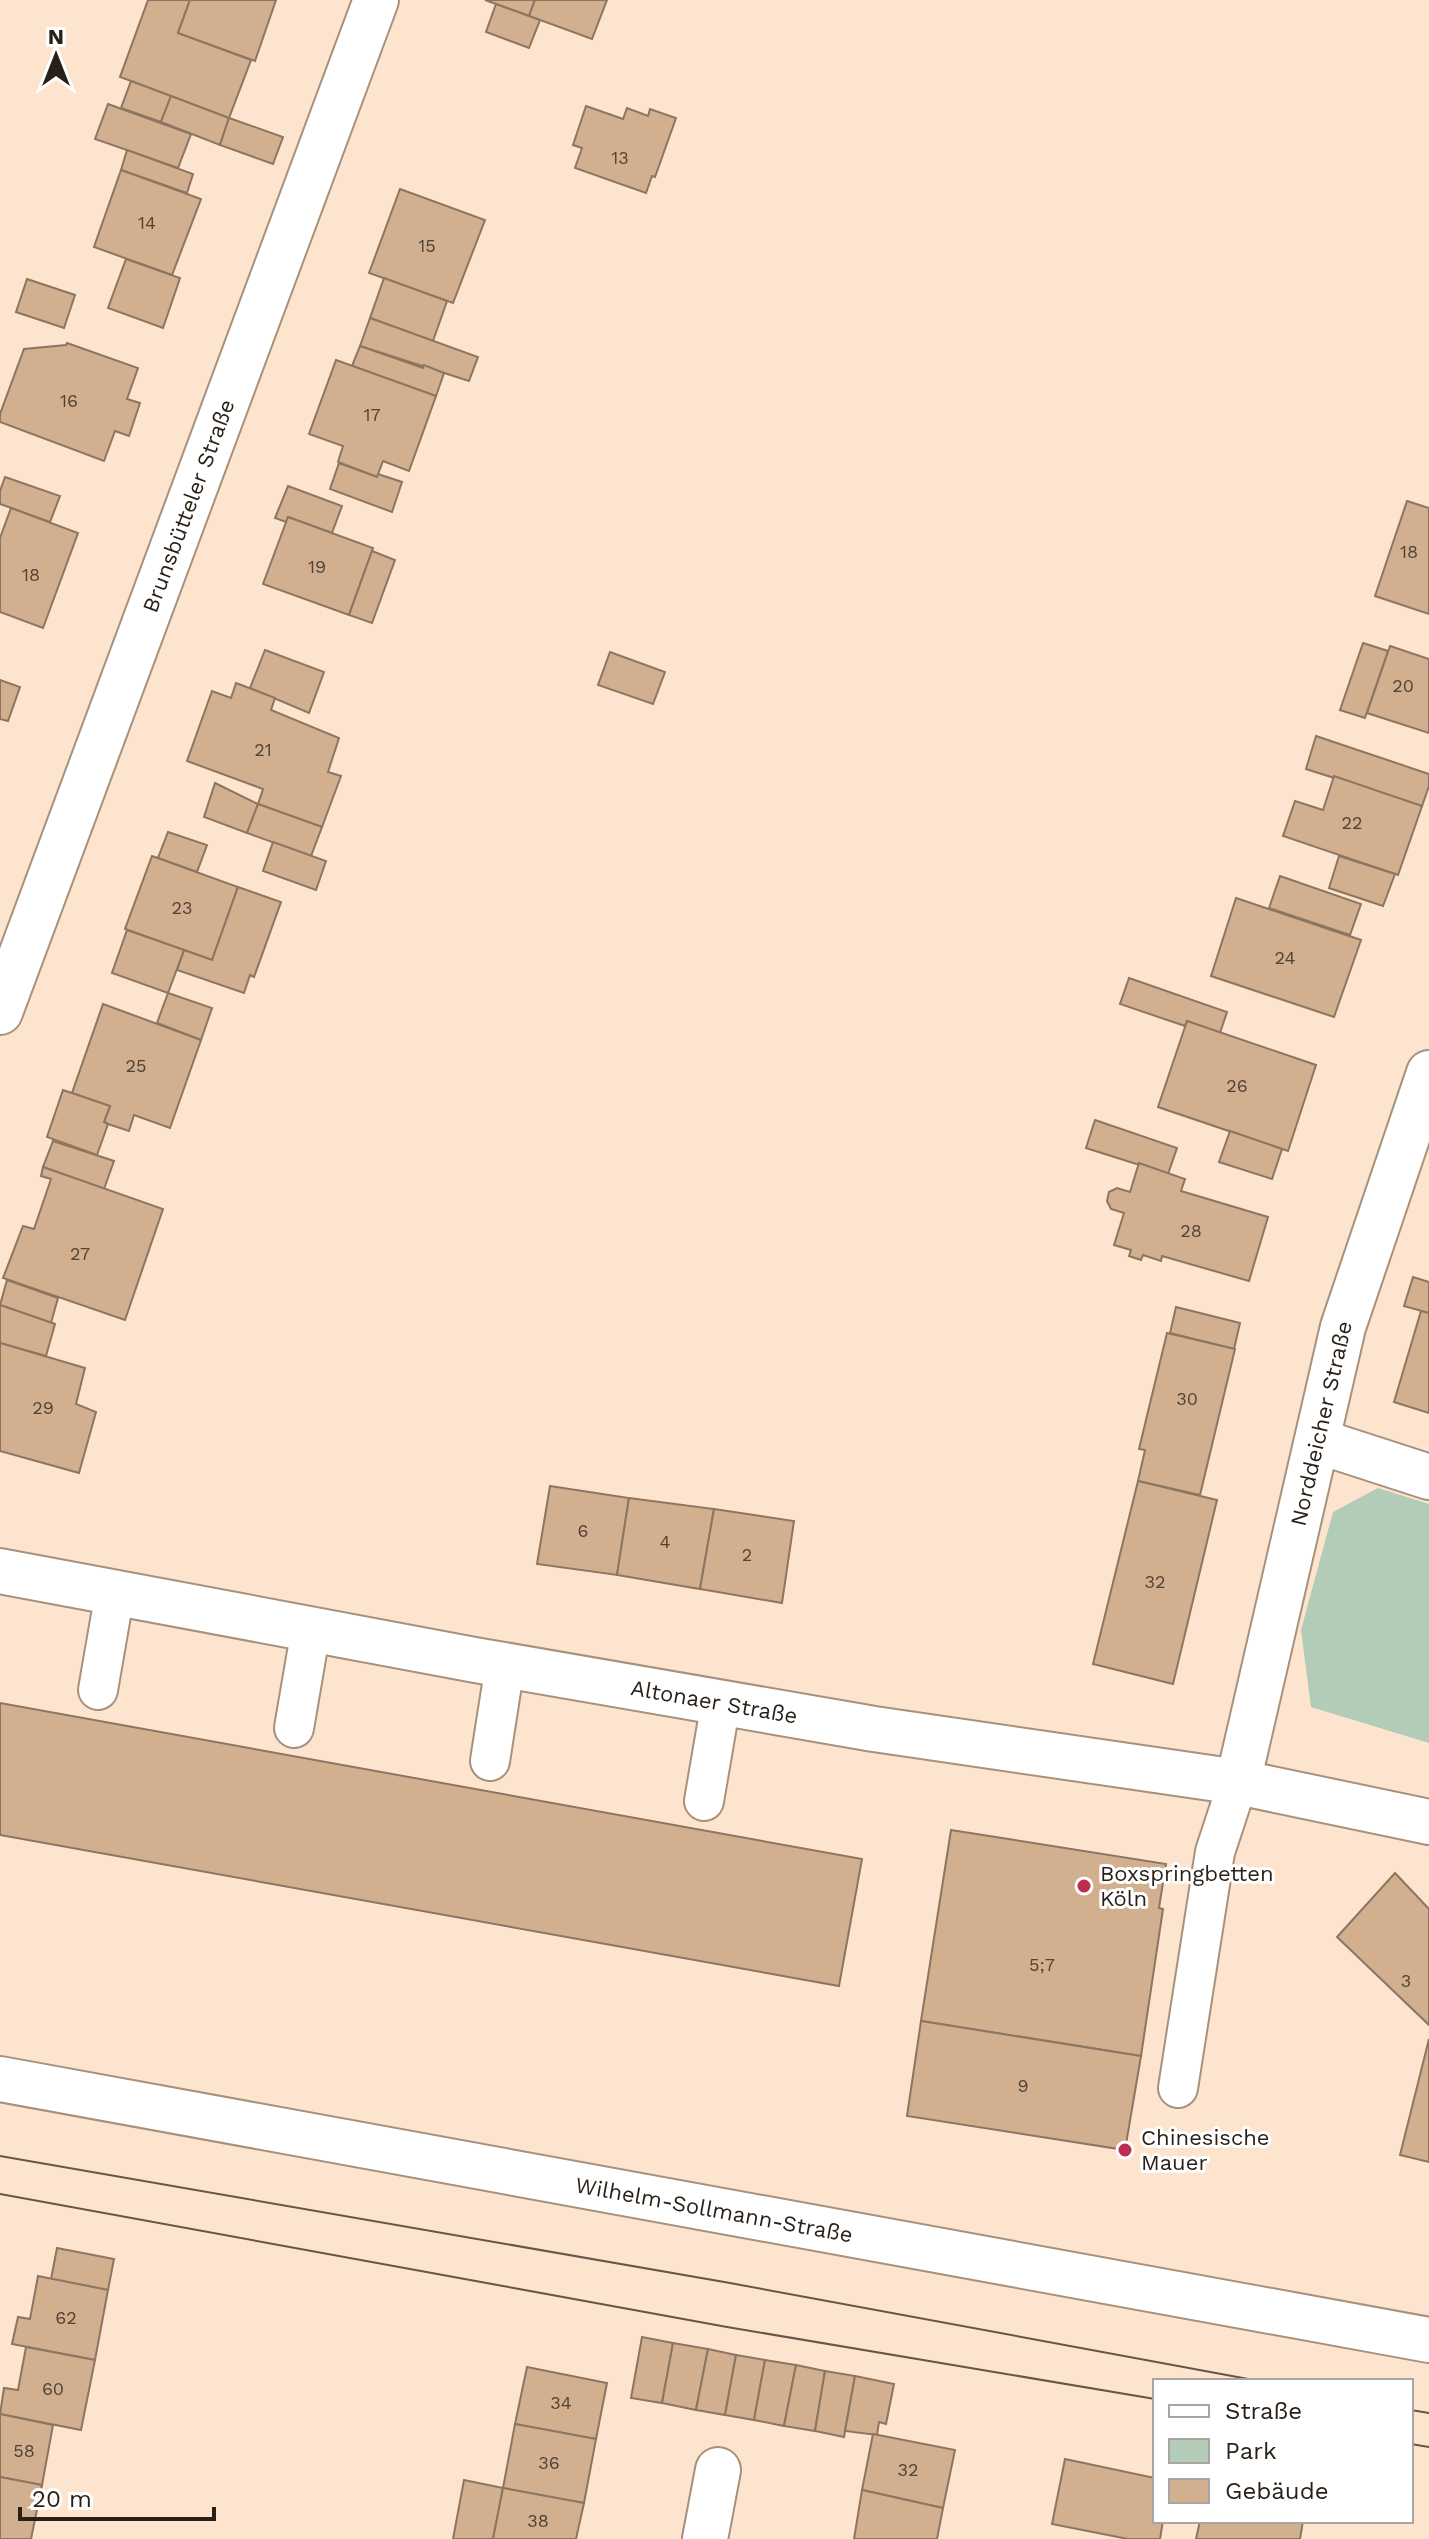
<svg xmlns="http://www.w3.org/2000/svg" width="1429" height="2539" viewBox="0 0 1429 2539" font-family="'Work Sans',sans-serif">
<rect width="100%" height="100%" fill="#fde4ce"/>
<polygon fill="#b2ccb7" points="1378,1488 1429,1504 1429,1743 1311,1707 1301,1630 1333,1512"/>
<g fill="#d2af8e" stroke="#8c7662" stroke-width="2">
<polygon points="148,0 190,0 178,33 251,60 229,118 120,77"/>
<polygon points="190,0 276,0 255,61 178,33"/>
<polygon points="485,0 535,0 529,16"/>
<polygon points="535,0 607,0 592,39 529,16"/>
<polygon points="496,4 540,20 529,48 486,32"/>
<polygon points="131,81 171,96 161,122 121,108"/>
<polygon points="171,96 229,118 220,145 161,122"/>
<polygon points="108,104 191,134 178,168 95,139"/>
<polygon points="586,106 623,119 627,108 648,116 650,109 676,118 655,177 652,176 646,193 575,168 582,148 573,145"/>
<polygon points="229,118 283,137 273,164 220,145"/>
<polygon points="127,150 193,174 187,193 121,170"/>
<polygon points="121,170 201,199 172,275 94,247"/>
<polygon points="400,189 485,220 453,303 369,273"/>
<polygon points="126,259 180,278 163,328 108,308"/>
<polygon points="384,278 447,301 433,341 370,318"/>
<polygon points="27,279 75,295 64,328 16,312"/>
<polygon points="370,318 478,357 469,381 360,346"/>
<polygon points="67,343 138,368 127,399 140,403 129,436 115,431 104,461 0,422 0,414 24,349 66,345"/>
<polygon points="360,346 423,368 424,365 444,373 436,396 352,366"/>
<polygon points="336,360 436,396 409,471 383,461 377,477 338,462 343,446 309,434"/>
<polygon points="339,463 377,477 378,474 402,482 392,512 330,489"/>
<polygon points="5,477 60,496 50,522 0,504 0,491"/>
<polygon points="288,486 342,506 332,533 288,517 286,522 275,518"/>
<polygon points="1407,501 1429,508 1429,614 1375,596"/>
<polygon points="11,508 78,533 43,628 0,612 0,538"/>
<polygon points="288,517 373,548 349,615 263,584"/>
<polygon points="372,551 395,560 372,623 349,615"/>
<polygon points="1363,643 1388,651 1365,718 1340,710"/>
<polygon points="1390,646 1429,659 1429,733 1367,713"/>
<polygon points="265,650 324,672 309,713 250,688"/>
<polygon points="610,652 665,672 653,704 598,685"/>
<polygon points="0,680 20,687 8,721 0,719"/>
<polygon points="236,683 275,698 271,710 339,738 328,772 341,776 322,827 258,804 263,789 187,761 212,691 231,698"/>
<polygon points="1316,736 1429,774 1429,786 1422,806 1306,769"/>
<polygon points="1334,776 1422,806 1398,875 1283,836 1295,801 1323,810"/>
<polygon points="215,783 258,804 247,833 204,817"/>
<polygon points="258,804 322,827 311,856 247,833"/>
<polygon points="168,832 207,845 197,872 158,858"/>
<polygon points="273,842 326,861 316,890 263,871"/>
<polygon points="152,856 238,887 212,960 125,929"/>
<polygon points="1339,856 1395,874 1383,906 1329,888"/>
<polygon points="1280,876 1361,904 1350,935 1269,908"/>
<polygon points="238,887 281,902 254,977 250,975 244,993 177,970 184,950 212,960"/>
<polygon points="1236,898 1361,940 1334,1017 1211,976"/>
<polygon points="127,930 184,950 168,993 112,973"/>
<polygon points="1129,978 1227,1012 1220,1033 1187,1021 1185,1026 1120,1004"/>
<polygon points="168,993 212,1008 201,1040 157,1023"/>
<polygon points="103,1004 201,1040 170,1128 134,1115 129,1131 108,1124 104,1122 110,1106 72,1093"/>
<polygon points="1187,1021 1316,1065 1288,1151 1158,1107"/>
<polygon points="63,1090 110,1106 104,1122 108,1124 97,1155 47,1137"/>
<polygon points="1095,1120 1177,1148 1168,1174 1086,1148"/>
<polygon points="1230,1131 1282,1149 1272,1179 1219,1162"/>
<polygon points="53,1141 114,1161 104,1189 43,1167"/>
<polygon points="1139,1163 1185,1179 1181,1191 1268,1217 1249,1281 1162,1256 1161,1261 1143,1255 1141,1260 1129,1256 1131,1250 1114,1245 1124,1213 1111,1209 1107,1201 1109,1192 1117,1188 1130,1192"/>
<polygon points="43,1167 163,1209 125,1320 3,1278 23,1226 34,1229 51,1179 41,1176"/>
<polygon points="1413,1277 1429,1282 1429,1313 1404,1306"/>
<polygon points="7,1280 58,1298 51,1323 0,1305"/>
<polygon points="0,1305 55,1324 46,1356 0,1343"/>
<polygon points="1176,1307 1240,1323 1234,1349 1170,1333"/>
<polygon points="1421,1311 1429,1313 1429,1413 1394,1402"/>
<polygon points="1167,1333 1235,1349 1200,1495 1138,1481 1145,1450 1139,1449"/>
<polygon points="0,1343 85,1368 76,1404 96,1412 79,1473 0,1451"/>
<polygon points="1138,1481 1217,1500 1173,1684 1093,1664"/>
<polygon points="550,1486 629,1498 617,1575 537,1564"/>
<polygon points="629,1498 714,1509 700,1589 617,1575"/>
<polygon points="714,1509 794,1521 782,1603 700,1589"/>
<polygon points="0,1703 862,1859 839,1986 0,1835"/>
<polygon points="951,1830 1166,1864 1159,1908 1163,1909 1141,2056 921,2021"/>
<polygon points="1395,1873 1429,1909 1429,2025 1337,1937"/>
<polygon points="921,2021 1141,2056 1125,2150 907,2116"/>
<polygon points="1429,2039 1429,2162 1400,2155"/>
<polygon points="57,2248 114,2259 108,2290 51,2279"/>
<polygon points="38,2276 108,2290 95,2360 12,2344 18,2317 30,2319"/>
<polygon points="642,2337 673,2343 662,2403 631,2398"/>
<polygon points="673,2343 708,2349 696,2410 662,2403"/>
<polygon points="26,2347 95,2360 81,2430 0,2414 4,2388 18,2390"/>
<polygon points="708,2349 736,2355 725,2415 696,2410"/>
<polygon points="736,2355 765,2360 754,2420 725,2415"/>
<polygon points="765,2360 796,2365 784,2426 754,2420"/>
<polygon points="796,2365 825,2371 815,2431 784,2426"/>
<polygon points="527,2367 607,2383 596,2439 515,2424"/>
<polygon points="825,2371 855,2376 844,2437 815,2431"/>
<polygon points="855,2376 894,2384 886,2424 879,2422 877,2435 845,2431"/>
<polygon points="0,2414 53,2425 42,2485 0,2477"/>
<polygon points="515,2424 596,2439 584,2503 503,2488"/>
<polygon points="873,2434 955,2450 943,2508 862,2490"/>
<polygon points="1065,2459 1155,2478 1155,2521 1163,2521 1160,2539 1128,2539 1052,2524"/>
<polygon points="0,2477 42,2485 31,2539 0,2539"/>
<polygon points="464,2480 503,2488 493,2539 453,2539"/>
<polygon points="503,2488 584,2503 576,2539 493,2539"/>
<polygon points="862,2490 943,2508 937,2539 854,2539"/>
<polygon points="1200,2521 1303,2521 1300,2539 1196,2539"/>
</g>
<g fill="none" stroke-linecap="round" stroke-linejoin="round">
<defs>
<g id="service">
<polyline points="98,1690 115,1592"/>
<polyline points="294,1728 311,1629"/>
<polyline points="490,1761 505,1665"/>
<polyline points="704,1801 721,1702"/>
<polyline points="1178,2088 1215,1852 1238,1782"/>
</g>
<g id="minor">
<path id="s1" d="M0,1012L376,0"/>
<polyline points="1318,1441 1429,1477"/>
<path id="s2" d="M0,1571L475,1660L874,1729L1238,1782L1429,1822"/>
<path id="s3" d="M1238,1782L1343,1327L1429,1073"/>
<polyline points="705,2539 718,2470"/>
</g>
<g id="tertiary">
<path id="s4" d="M0,2079L1429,2340"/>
</g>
</defs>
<use href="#service" stroke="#a8917c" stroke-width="42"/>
<use href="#minor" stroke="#a8917c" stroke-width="48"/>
<use href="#tertiary" stroke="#a8917c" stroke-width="48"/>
<use href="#service" stroke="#fff" stroke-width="38"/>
<use href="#minor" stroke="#fff" stroke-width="44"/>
<use href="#tertiary" stroke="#fff" stroke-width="44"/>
<g stroke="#64564a" stroke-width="2">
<polyline points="0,2156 730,2283 1259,2381"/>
<polyline points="0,2194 727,2327 1155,2399"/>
<polyline points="1411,2410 1429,2413"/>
<polyline points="1411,2444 1429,2447"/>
</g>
</g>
<g fill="#bd2d52" stroke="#fff" stroke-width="3">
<circle cx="1084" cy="1886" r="8"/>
<circle cx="1125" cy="2150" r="8"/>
</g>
<g text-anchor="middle" stroke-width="6" stroke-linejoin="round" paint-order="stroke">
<g font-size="18" fill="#524335">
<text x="620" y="164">13</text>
<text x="147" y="229">14</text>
<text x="427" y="252">15</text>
<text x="69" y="407">16</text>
<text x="372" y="421">17</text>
<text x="1409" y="558">18</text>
<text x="317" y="573">19</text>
<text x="31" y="581">18</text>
<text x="1403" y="692">20</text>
<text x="263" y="756">21</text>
<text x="1352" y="829">22</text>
<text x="182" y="914">23</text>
<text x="1285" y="964">24</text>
<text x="136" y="1072">25</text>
<text x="1237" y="1092">26</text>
<text x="1191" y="1237">28</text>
<text x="80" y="1260">27</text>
<text x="1187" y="1405">30</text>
<text x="43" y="1414">29</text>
<text x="583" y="1537">6</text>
<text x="665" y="1548">4</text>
<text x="747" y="1561">2</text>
<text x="1155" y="1588">32</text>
<text x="1042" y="1971">5;7</text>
<text x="1406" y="1987">3</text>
<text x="1023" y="2092">9</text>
<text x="66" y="2324">62</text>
<text x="53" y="2395">60</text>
<text x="561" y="2409">34</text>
<text x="24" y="2457">58</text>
<text x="549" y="2469">36</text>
<text x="908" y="2476">32</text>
<text x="538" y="2527">38</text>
</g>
<g font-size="22" fill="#281f17" stroke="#fff">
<text dy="8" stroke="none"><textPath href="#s1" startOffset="540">Brunsbütteler Straße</textPath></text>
<text dy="8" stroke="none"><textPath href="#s3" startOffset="368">Norddeicher Straße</textPath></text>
<text dy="8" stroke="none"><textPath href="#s2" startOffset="726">Altonaer Straße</textPath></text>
<text dy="8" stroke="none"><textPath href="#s4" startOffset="726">Wilhelm-Sollmann-Straße</textPath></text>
</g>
<g font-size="22" fill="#281f17" stroke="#fff" text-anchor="start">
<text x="1100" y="1881">Boxspringbetten<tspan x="1100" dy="25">Köln</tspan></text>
<text x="1141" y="2145">Chinesische<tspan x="1141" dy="25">Mauer</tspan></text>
</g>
</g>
<rect x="1153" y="2379" width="260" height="144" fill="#ffffff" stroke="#a9a5a2" stroke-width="2"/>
<rect x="1169" y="2405" width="40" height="12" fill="#ffffff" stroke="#a9a5a2" stroke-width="2"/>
<text x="1225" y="2419" font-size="24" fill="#281f17">Straße</text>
<rect x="1169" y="2439" width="40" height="24" fill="#b2ccb7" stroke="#a9a5a2" stroke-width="2"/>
<text x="1225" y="2459" font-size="24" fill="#281f17">Park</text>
<rect x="1169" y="2479" width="40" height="24" fill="#d2af8e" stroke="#a9a5a2" stroke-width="2"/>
<text x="1225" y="2499" font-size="24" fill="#281f17">Gebäude</text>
<g transform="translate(56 56)" stroke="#ffffff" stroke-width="6" paint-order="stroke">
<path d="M0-6L14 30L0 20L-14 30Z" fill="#281f17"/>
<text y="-12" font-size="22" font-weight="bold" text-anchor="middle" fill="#281f17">N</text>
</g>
<path d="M20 2507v12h194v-12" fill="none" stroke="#281f17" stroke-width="4"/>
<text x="32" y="2507" font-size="24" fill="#281f17" stroke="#ffffff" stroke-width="6" paint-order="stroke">20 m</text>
</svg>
